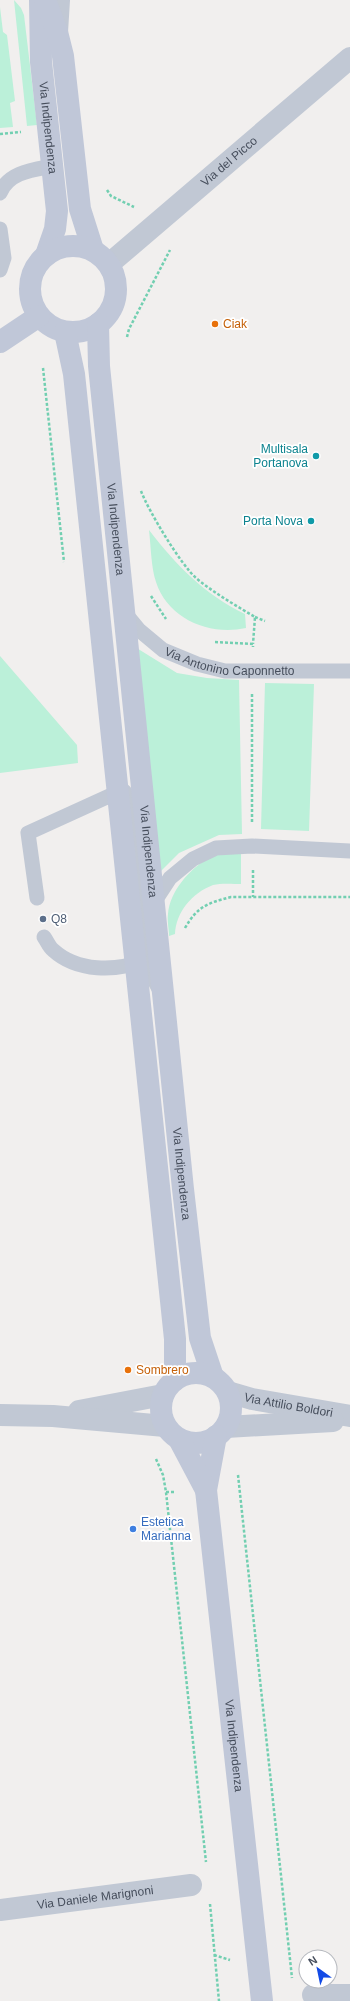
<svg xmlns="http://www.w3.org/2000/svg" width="350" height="2001" viewBox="0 0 350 2001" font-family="Arial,sans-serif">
<rect width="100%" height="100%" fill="#f1efee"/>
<g fill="#bbf0d9">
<polygon points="14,0 21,8 24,15 37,125 27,126"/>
<polygon points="0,7 3,32 7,35 15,101 10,103 13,127 0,128"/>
<path d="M149,530C177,566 204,594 245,614L246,628C209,636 168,619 156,582C151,567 151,547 149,530Z"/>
<polygon points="135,647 177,673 207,678 239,680 242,834 219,835 179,853 161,871"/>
<polygon points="0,656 77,745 78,763 0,773"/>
<polygon points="265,683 314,684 309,831 261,829"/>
<path d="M241,850V884C233,884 221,883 213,885C192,893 176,912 175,934L169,936C169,929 167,921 168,914C170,891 189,870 208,858C218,852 230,851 241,850Z"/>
</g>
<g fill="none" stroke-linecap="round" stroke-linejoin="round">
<g stroke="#72cfb1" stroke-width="2.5" stroke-dasharray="3 2" stroke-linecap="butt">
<polyline points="0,134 21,132"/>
<polyline points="107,190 111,196 134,207"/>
<polyline points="127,337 129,329 170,250"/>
<polyline points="43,368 64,562"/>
<path d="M141,491C148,510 181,565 196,578C214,593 235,605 255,617L253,644"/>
<polyline points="151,596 166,619"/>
<polyline points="255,617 265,621"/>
<polyline points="215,642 253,644 253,647"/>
<polyline points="252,694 252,823"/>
<polyline points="253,870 253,897"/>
<path d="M185,928C197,907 207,903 231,897H350"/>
<polyline points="156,1459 163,1475 166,1492 206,1862"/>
<polyline points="238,1475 292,1978"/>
<polyline points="166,1492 175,1492"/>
<polyline points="210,1904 219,2001"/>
<polyline points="214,1955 230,1960"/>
</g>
<g stroke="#c1c8d4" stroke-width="15">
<path d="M0,193C9,172 32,170 53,166"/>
<polyline points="0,229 4,258 0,270"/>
<path id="s1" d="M125,613L139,630L163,650L197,664L225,671H350"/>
<polyline points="37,898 28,833 118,792 124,791 131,800 150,972 159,989"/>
<polyline points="155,901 170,878 193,859 216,848 252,846 350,851"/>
<path d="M44,937C47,941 49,947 53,950C77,972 116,972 145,960"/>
</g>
<g stroke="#c1c8d4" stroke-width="22">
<polyline points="57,32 59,0"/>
<path id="s2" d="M109,264L350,58"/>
<path id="s3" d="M228,1392L252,1399L350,1416"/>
<polyline points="79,1411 163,1395"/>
<polyline points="0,1415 53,1416 165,1426"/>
<polyline points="226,1427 333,1421"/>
<path id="s4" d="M0,1910L191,1885"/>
<polyline points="313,1995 350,1995"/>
</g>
<g stroke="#c0c7d8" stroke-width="22">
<path id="s5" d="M40,0L41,62L57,211L55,229L46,255"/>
<polyline points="45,0 57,32 63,56 80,209 93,250"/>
<circle cx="73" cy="289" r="43"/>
<path id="s6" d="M98,324L99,366L183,1189L200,1338L213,1377"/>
<polyline points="65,332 74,374 175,1339 175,1380"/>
<polyline points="0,342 39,316"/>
<circle cx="196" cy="1408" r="35"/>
<path id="s7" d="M216,1436L206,1490L262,2001"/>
<polyline points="179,1439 206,1490"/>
</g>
</g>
<g fill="#e8710a" stroke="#fff" stroke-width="1.5">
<circle cx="215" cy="324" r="4"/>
<circle cx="128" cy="1370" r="4"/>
</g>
<g fill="#0f9aa8" stroke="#fff" stroke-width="1.5">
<circle cx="316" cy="456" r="4"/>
<circle cx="311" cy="521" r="4"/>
</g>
<circle fill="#5c6f8a" stroke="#fff" stroke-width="1.5" cx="43" cy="919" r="4"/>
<circle fill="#3f7fe0" stroke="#fff" stroke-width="1.5" cx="133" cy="1529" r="4"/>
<g text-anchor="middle" stroke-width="3.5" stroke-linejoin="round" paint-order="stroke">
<g font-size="12" fill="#464e5c" stroke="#fff">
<text dy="4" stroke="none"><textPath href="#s5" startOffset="128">Via Indipendenza</textPath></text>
<text dy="4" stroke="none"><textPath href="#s2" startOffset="158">Via del Picco</textPath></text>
<text dy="4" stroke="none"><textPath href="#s6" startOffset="206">Via Indipendenza</textPath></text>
<text dy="4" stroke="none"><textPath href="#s1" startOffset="122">Via Antonino Caponnetto</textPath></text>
<text dy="4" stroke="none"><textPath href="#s6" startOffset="530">Via Indipendenza</textPath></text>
<text dy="4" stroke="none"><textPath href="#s6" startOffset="854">Via Indipendenza</textPath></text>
<text dy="4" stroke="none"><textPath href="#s3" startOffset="62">Via Attilio Boldori</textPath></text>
<text dy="4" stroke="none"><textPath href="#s7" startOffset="312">Via Indipendenza</textPath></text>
<text dy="4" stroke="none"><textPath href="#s4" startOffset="96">Via Daniele Marignoni</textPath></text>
</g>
<g font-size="12" fill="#c56008" stroke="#fff" text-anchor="start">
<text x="223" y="328">Ciak</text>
<text x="136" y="1374">Sombrero</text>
</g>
<g font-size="12" fill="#0d838f" stroke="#fff" text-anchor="end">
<text x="308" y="453">Multisala<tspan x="308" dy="14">Portanova</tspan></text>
<text x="303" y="525">Porta Nova</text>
</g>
<g font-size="12" fill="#4e5e75" stroke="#fff" text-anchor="start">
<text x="51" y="923">Q8</text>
</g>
<g font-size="12" fill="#366cbe" stroke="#fff" text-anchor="start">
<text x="141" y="1526">Estetica<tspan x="141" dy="14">Marianna</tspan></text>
</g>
</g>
<g transform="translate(318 1969) rotate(327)"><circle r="19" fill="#ffffff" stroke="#b5b8be"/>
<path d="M0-3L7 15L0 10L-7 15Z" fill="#134be6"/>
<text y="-6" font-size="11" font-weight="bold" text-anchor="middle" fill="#464e5c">N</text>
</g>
</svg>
